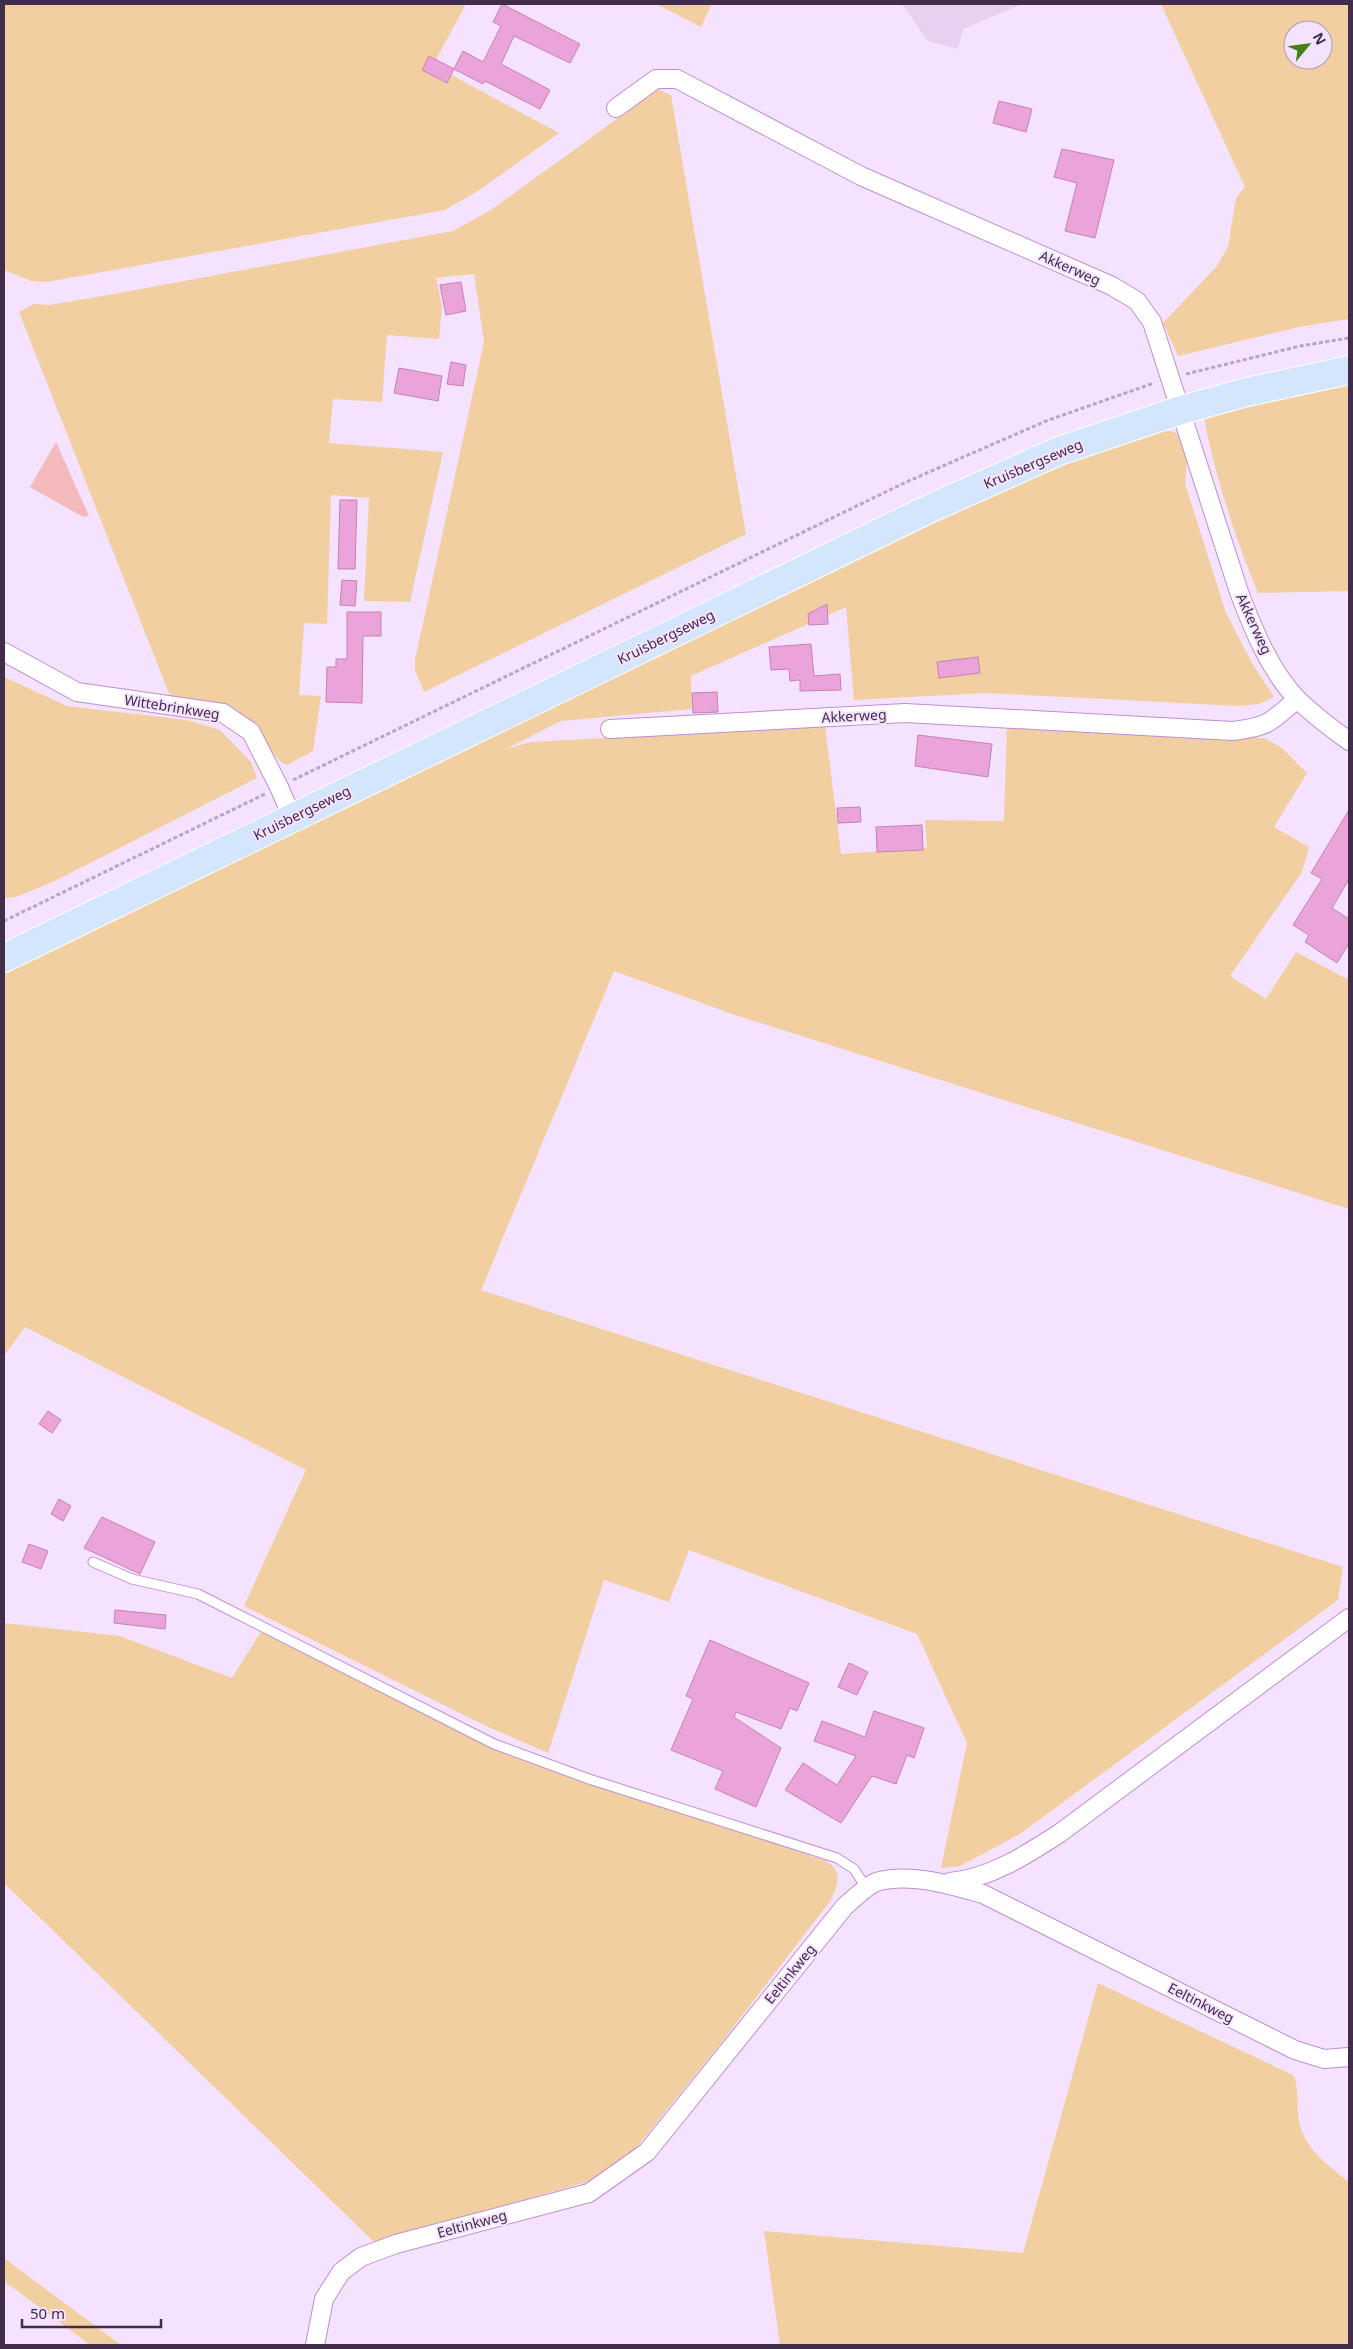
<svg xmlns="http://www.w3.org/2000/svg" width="1353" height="2349" viewBox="0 0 1353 2349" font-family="'Noto Sans',sans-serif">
<rect width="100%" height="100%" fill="#f5e2fe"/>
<polygon fill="#e6d1f0" points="902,4 1022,4 963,29 958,49 928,41"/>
<g fill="#f2cfa1" fill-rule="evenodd">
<polygon points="4,4 466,4 433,65 559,133 478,191 445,210 47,282 31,281 4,270"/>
<polygon points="656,4 712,4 701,27"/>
<path d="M1161,4H1349V319L1299,327L1178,356L1163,323L1217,266L1228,247L1236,198L1245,187ZM1293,30H1323V60H1293Z"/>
<polygon points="658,89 671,95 746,534 424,692 415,670 415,660 484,342 474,274 436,278 442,306 439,339 387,335 382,402 333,399 329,443 443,452 410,602 364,601 369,498 331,495 327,624 304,623 299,695 321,696 313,751 287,765 281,762 244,724 211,706 170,696 19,312 34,304 49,305 114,294 453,231 491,210"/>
<path d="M1349,383V591L1258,593C1236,540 1214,474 1204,417L1238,404Z"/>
<polygon points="1158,430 1171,431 1180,435 1187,459 1185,484 1226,613 1252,663 1274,697 1259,704 1239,706 986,693 854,700 846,607 691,676 692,709 561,721 506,749 531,742 825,726 841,854 927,848 925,820 1004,821 1007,719 1151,726 1248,738 1264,738 1282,748 1307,773 1274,827 1309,847 1302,872 1230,976 1266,999 1296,952 1349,980 1349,1209 732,1014 614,971 481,1290 1343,1567 1338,1600 1020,1834 960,1866 941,1868 967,1743 917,1634 689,1550 669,1602 604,1580 548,1753 484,1725 244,1606 306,1470 25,1327 4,1356 4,969 1004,485"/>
<polygon points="4,677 67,706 187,720 220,730 251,762 257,778 55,881 16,897 4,898"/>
<path d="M4,1623L120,1636L232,1678L262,1630L462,1733L531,1762L826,1861C843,1871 838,1885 831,1900L721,2043L623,2164L587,2182L374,2242L4,1883Z"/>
<path d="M1098,1983L1293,2075C1299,2086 1297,2101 1298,2113C1300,2146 1325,2163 1349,2182V2345H780L764,2231L1023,2253Z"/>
<polygon points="4,2258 121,2345 90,2345 4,2281"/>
</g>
<polygon fill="#f4b9bc" points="56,442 89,516 83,517 30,487"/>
<g fill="#eaa4da" stroke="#c581b6">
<polygon points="502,4 580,44 570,63 514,36 501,64 550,90 540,109 485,81 483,84 454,69 463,51 483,62 501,26 493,22"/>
<polygon points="429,56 454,69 447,83 422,70"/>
<polygon points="999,101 1032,109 1026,132 993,123"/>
<polygon points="1062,149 1114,160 1095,238 1065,231 1077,183 1054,177"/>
<polygon points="461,282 466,311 446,315 440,285"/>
<polygon points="451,362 466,365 463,386 447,384"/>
<polygon points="399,368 442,376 438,401 394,393"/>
<polygon points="340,500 357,500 355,569 338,569"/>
<polygon points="342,580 357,581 355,606 340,605"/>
<polygon points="827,604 828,624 809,625 808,614"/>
<polygon points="347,612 381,612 381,636 363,636 362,703 326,702 327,667 336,667 336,659 347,659"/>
<polygon points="811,644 814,676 840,674 841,690 800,691 800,680 790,681 789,669 771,670 769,647"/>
<polygon points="978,657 980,673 939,678 937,662"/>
<polygon points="717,692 718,712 693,713 692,693"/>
<polygon points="918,735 992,744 988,777 915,766"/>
<polygon points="860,807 861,822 838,823 837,808"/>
<polygon points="1349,810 1349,879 1332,908 1349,919 1349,943 1337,963 1305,942 1309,935 1293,925 1322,879 1311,873"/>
<polygon points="922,825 923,850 877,852 876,827"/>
<polygon points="48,1411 61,1420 52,1433 39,1424"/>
<polygon points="59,1499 71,1506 63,1521 51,1514"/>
<polygon points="102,1517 155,1542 140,1574 84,1548"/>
<polygon points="29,1544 48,1551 41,1569 22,1562"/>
<polygon points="115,1610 166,1615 165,1629 114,1623"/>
<polygon points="710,1640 809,1683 797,1711 790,1708 781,1729 736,1712 734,1717 781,1748 756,1807 715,1789 723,1771 671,1750 693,1699 686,1696"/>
<polygon points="849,1663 868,1672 857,1695 838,1687"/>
<polygon points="874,1711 924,1728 914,1758 907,1755 896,1784 872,1776 841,1823 785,1790 803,1763 837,1785 856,1756 814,1741 822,1721 865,1737"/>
</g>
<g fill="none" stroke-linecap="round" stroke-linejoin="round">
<defs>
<polyline id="lane" points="93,1562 132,1579 198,1594 494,1744 589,1779 837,1858 854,1869 867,1889"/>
<g id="street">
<path d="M616,108L656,79H677L861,176L1112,286L1137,301L1152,322L1239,592C1253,629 1270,671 1298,700C1314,715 1332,729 1349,741"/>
<polyline points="4,652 77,692 223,713 251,732 279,787 292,817"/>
<path d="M610,729L905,713L1233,731C1268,727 1271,722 1297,699"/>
<path d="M950,1882C991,1878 1026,1855 1060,1833L1349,1618"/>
<path d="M315,2345L324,2299L341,2272L361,2257L396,2244L589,2193L647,2152L845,1906C854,1899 866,1886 876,1882C910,1872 951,1885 983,1894L1295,2050L1324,2059L1349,2057"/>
</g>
<polyline id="primary" points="4,958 931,508 1059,451 1181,410 1247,392 1349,370"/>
</defs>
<use href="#lane" stroke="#be8fd2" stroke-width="11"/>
<use href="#street" stroke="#be8fd2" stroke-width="20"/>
<use href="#primary" stroke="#fff" stroke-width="30"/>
<g stroke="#b8a5c1" stroke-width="3" stroke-dasharray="4 2.5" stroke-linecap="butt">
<polyline points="1186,374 1300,346 1349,338"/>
<polyline points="293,780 904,483 1046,421 1154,383"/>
<polyline points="4,921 265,794"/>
</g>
<use href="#lane" stroke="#fff" stroke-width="9"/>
<use href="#street" stroke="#fff" stroke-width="18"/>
<use href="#primary" stroke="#d4e6fd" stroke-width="28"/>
</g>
<g text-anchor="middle" stroke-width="4" stroke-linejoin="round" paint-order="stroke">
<g font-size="14" fill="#412d49" stroke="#f5e2fe">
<text transform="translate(1070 268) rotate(24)" y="5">Akkerweg</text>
<text transform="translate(1033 464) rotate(-23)" y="5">Kruisbergseweg</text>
<text transform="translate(1254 624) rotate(65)" y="5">Akkerweg</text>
<text transform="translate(666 637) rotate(-26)" y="5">Kruisbergseweg</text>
<text transform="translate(172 707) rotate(9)" y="5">Wittebrinkweg</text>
<text transform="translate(854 716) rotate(-3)" y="5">Akkerweg</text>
<text transform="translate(302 813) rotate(-26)" y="5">Kruisbergseweg</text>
<text transform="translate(790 1974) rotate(-51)" y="5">Eeltinkweg</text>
<text transform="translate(1201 2003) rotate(27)" y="5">Eeltinkweg</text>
<text transform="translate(472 2224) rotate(-15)" y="5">Eeltinkweg</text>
</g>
</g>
<rect width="1353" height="2349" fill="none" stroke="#412d49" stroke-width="10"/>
<g transform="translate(1308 45) rotate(61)"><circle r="24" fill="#f5e2fe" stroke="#ad9ab6"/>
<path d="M0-4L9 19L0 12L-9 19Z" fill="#457f19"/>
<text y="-8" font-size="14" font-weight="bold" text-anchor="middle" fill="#412d49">N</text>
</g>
<path d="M22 2319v8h139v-8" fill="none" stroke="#412d49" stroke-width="2.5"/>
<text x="30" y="2319" font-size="15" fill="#412d49" stroke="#f5e2fe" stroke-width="4" paint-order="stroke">50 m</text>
</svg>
